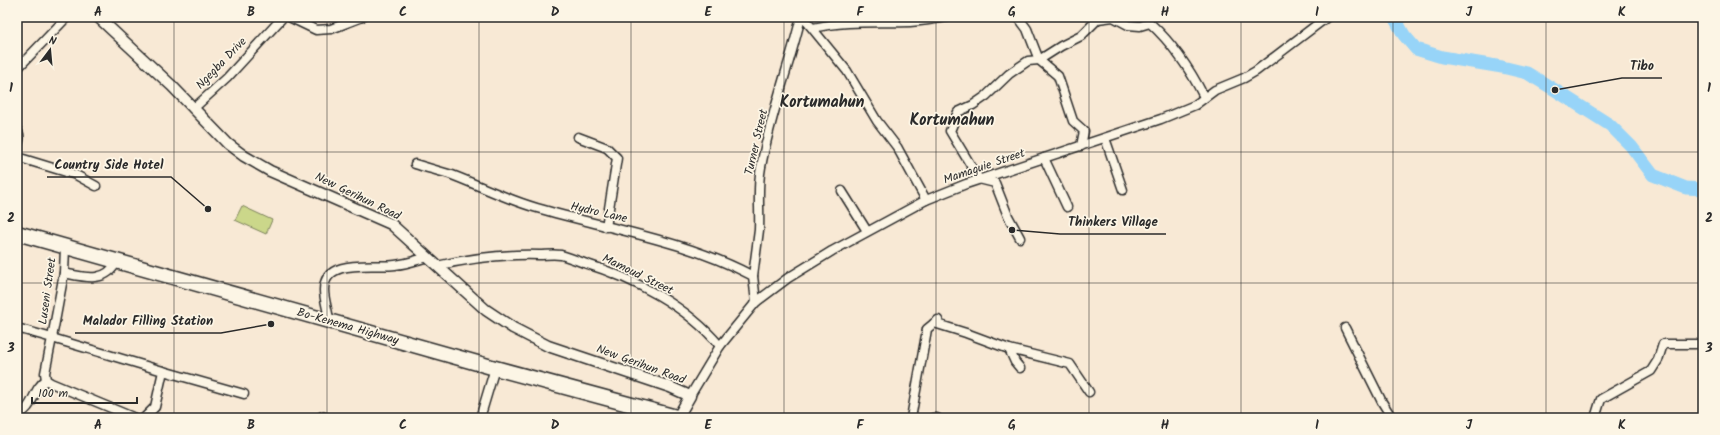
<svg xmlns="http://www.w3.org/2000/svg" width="1720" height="435" viewBox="0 0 1720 435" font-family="Kalam,sans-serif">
<rect width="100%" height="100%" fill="#f8e9d5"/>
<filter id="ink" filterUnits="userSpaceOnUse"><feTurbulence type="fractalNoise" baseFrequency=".025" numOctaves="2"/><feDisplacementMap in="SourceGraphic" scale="8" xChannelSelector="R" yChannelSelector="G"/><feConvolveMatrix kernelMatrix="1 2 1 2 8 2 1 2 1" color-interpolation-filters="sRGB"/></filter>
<g filter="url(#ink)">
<polygon fill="#cbd78a" stroke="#7b815a" points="242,206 272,220 266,234 235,220"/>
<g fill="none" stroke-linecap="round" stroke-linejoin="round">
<polyline stroke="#97d4f8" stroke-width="13" points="1394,17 1404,35 1416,49 1442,57 1502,67 1527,73 1555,90 1610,125 1631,146 1653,175 1686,188 1703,189"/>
<defs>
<g id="minor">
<polyline points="289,17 316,30 331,29 362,17"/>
<polyline points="803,17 847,71 877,121 897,147 926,200"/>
<polyline points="1018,17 1027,29 1039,60 1058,76 1073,121 1084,131 1081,146"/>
<path d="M813,28C845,20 877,23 910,22C922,21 935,19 947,17"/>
<polyline points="18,68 67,17"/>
<polyline points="193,109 227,78 283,17"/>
<path d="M17,129C20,135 21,140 17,145"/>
<polyline points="578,137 607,148 617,158 606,227"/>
<polyline points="1105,138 1123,190"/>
<polyline points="17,157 76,175 96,186"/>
<polyline points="1044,158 1067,207"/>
<path d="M415,164C427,168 440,171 452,175C481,186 508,200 537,208C609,229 685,240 753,276L756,302"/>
<polyline points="842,191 867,231"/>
<path d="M1020,238L1008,216L995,183L979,179L950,131L958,112L973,105L986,96L1009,74L1028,61L1039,60L1061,46L1081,36L1098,19L1113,17L1128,25L1140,26L1150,23C1173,44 1190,69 1204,97"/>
<polyline points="65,247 64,273 52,338 163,371 155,407 144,418"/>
<path d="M437,266C471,258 505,254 539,255C546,255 554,254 561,255C568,257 576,260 584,263C633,278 687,306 720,346"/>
<path d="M64,273C84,277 106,284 117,261"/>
<path d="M753,276C755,261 757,245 759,230C760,209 757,188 761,167C770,116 789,67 801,17"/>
<path d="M329,320C328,310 324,300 324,290C324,257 374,268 395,265C406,264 417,260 428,257"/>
<polyline points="934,323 966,333 1009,349 1015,362 1020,368"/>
<polyline points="17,328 52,338 45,373 46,380 51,383 135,418"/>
<polyline points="1345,328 1382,402 1392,418"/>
<polyline points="1009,349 1070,364 1089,392"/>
<polyline points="163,371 244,394"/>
<polyline points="690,396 720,346 756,302 788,278 832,251 926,200 966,184 1161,119 1195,105 1215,90 1244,78 1256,71 1327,17"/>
<path d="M17,414C34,410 32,389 46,380"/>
<polyline points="322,416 327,418"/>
<polyline points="480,418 495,368"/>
<polyline points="911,418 926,335 927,329 938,320"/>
<polyline points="933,418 937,418"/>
<polyline points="1595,418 1601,399 1651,371 1658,360 1663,344 1696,344"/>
</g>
<polyline id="tertiary" points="98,17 172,86 228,144 244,156 270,171 391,224 486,310 513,328 548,346 670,387 690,396 678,417"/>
<polyline id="trunk" points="17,233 495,368 680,418"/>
</defs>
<use href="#minor" stroke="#2b2b2b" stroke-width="11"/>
<use href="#tertiary" stroke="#2b2b2b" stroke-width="13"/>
<use href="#trunk" stroke="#2b2b2b" stroke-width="17"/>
<use href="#minor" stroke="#fcf5e5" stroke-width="8"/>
<use href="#tertiary" stroke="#fcf5e5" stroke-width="10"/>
<use href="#trunk" stroke="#fcf5e5" stroke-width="14"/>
</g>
</g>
<path fill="none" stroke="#2b2b2b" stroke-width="1" stroke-opacity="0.55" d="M174,17V418M327,17V418M479,17V418M631,17V418M784,17V418M936,17V418M1089,17V418M1241,17V418M1393,17V418M1546,17V418M17,152H1703M17,283H1703"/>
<g text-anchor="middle" stroke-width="3.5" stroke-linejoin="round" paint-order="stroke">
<g font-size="12" fill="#2b2b2b" stroke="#fcf5e5">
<text transform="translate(221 63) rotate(-46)" y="4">Ngegba Drive</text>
<text transform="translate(756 142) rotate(-77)" y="4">Turner Street</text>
<text transform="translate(984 166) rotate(-19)" y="4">Mamaguie Street</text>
<text transform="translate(358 196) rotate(26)" y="4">New Gerihun Road</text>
<text transform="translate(599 212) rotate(13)" y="4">Hydro Lane</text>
<text transform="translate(638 274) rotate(26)" y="4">Mamoud Street</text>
<text transform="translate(47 291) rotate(-82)" y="4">Luseni Street</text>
<text transform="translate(348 326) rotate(16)" y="4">Bo-Kenema Highway</text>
<text transform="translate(641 364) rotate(20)" y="4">New Gerihun Road</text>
</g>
<g font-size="16" font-weight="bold" fill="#2b2b2b" stroke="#fcf5e5">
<text x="822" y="107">Kortumahun</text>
<text x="952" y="125">Kortumahun</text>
</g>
</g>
<path fill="none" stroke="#2b2b2b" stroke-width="1.5" d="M1555 90L1622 78H1662M208 209L171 177H47M1012 230L1060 234H1166M271 324L221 333H75"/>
<g fill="#2b2b2b" stroke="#fcf5e5" stroke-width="1.5">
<circle cx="1555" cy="90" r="4"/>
<circle cx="208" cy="209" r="4"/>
<circle cx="1012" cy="230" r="4"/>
<circle cx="271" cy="324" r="4"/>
</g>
<g font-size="13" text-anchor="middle" font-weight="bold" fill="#2b2b2b" stroke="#fcf5e5" stroke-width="3.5" stroke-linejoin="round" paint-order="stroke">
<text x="1642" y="70">Tibo</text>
<text x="109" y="169">Country Side Hotel</text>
<text x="1113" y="226">Thinkers Village</text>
<text x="148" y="325">Malador Filling Station</text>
</g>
<rect width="1720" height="435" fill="none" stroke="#fcf5e5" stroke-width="44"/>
<g transform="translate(50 50) rotate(16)" stroke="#fcf5e5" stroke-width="3" paint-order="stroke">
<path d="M0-3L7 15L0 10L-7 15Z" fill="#2b2b2b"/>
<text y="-6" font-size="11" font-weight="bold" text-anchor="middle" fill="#2b2b2b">N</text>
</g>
<path d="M32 397v6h105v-6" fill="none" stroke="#2b2b2b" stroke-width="2"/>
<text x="38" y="397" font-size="12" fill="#2b2b2b" stroke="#fcf5e5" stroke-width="3" paint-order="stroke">100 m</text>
<rect x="22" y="22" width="1676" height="391" fill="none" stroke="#2b2b2b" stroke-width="1.5"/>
<g font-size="13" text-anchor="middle" font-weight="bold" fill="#2b2b2b">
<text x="98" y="16">A</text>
<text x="251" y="16">B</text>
<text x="403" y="16">C</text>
<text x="555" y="16">D</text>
<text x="708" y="16">E</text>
<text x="860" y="16">F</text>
<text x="1012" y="16">G</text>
<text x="1165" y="16">H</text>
<text x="1317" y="16">I</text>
<text x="1469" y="16">J</text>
<text x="1622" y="16">K</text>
<text x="11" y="92">1</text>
<text x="1709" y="92">1</text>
<text x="11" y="222">2</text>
<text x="1709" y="222">2</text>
<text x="11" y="352">3</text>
<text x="1709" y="352">3</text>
<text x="98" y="429">A</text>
<text x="251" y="429">B</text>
<text x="403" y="429">C</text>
<text x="555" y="429">D</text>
<text x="708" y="429">E</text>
<text x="860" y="429">F</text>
<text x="1012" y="429">G</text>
<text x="1165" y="429">H</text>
<text x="1317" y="429">I</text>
<text x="1469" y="429">J</text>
<text x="1622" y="429">K</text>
</g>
</svg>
